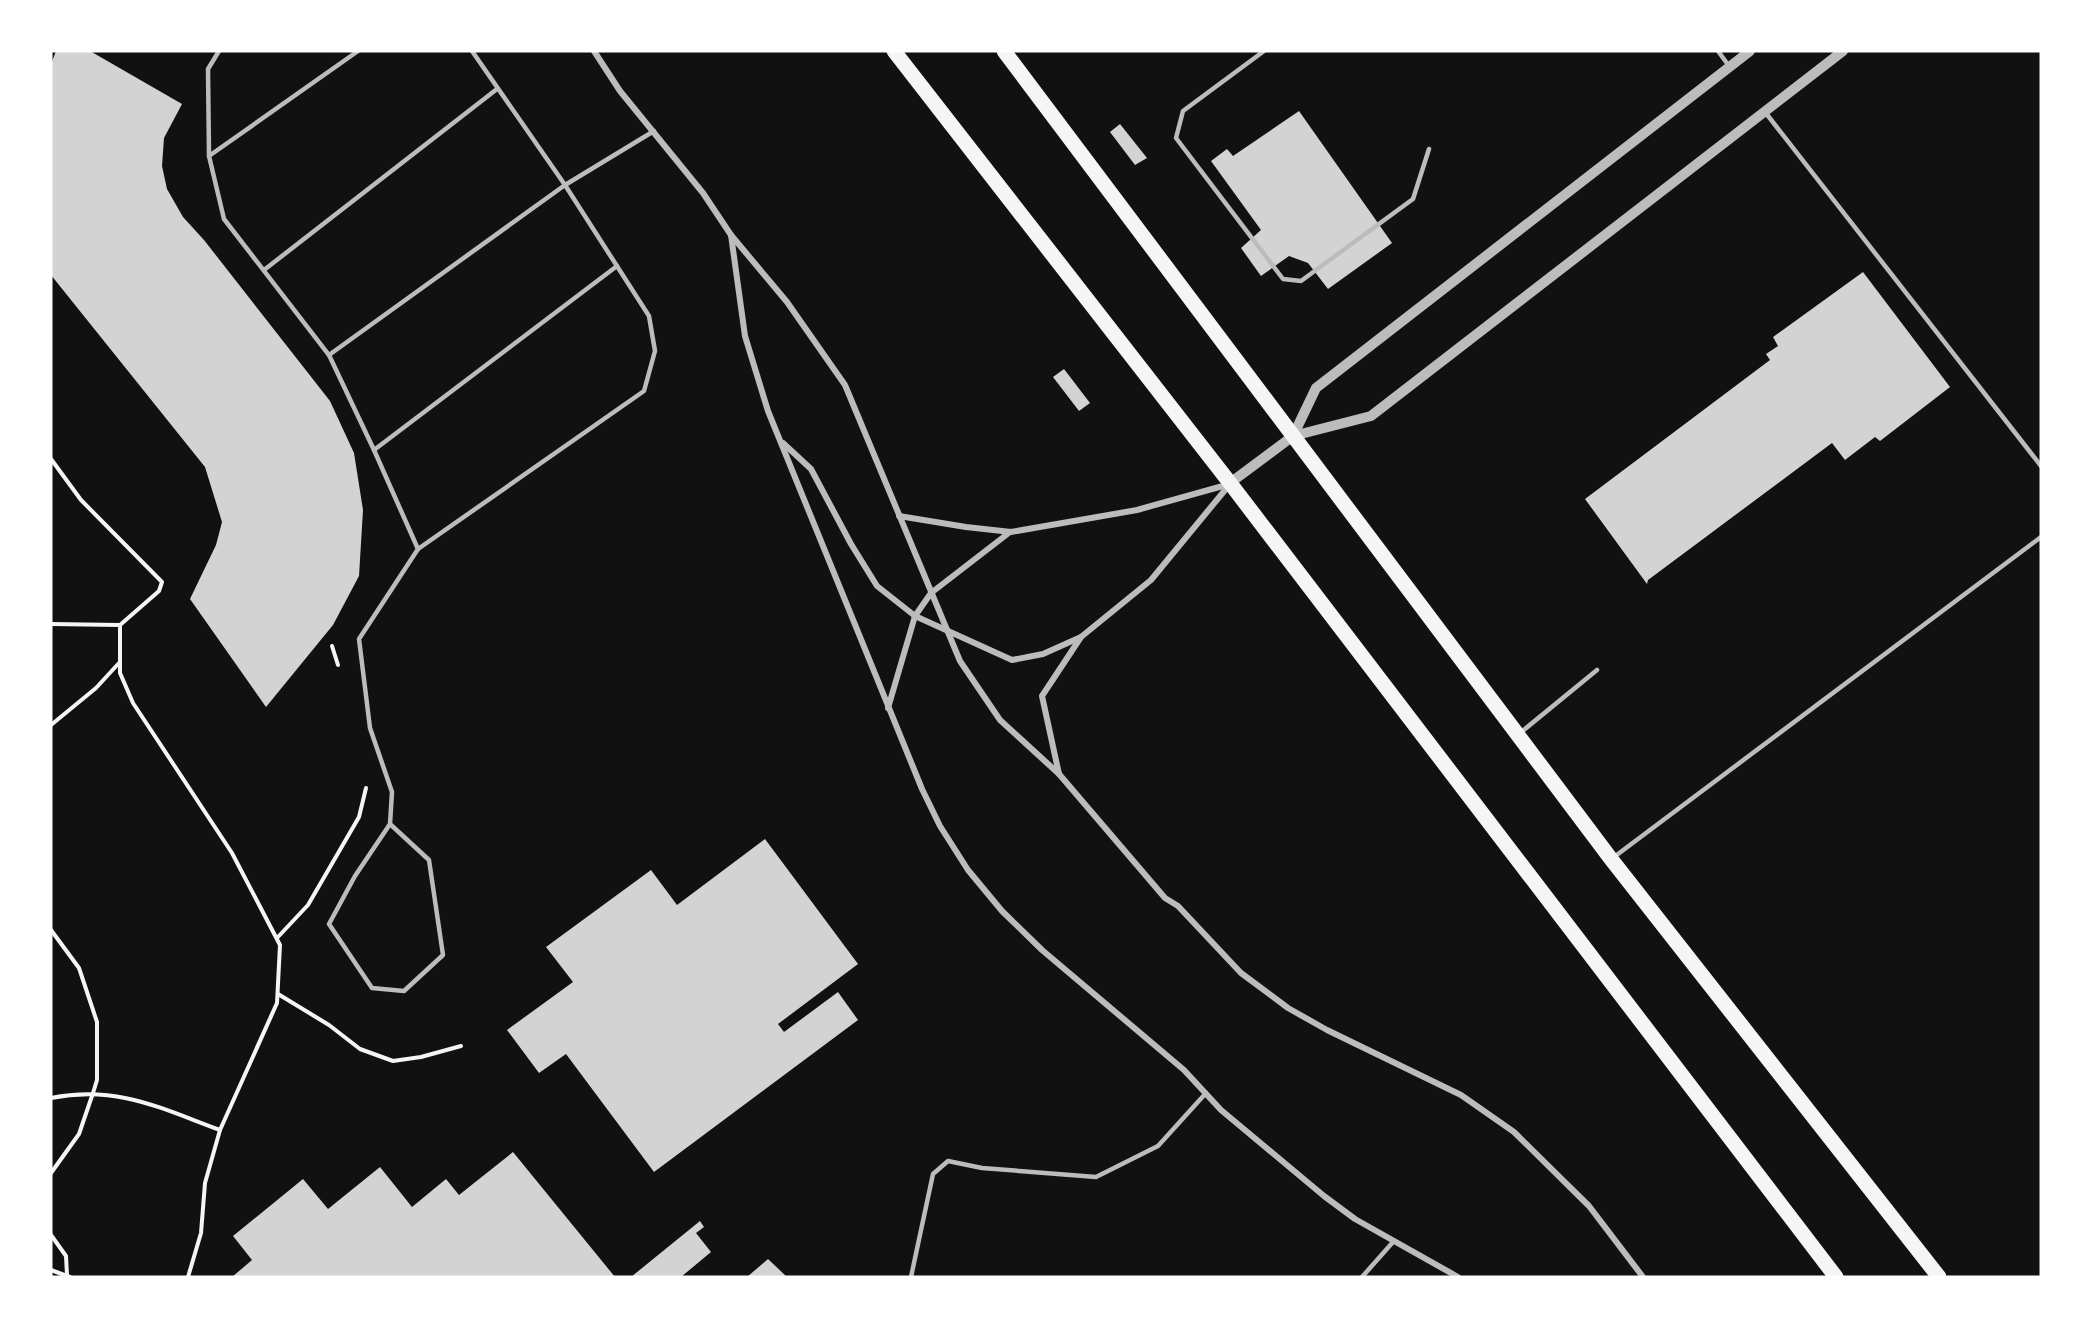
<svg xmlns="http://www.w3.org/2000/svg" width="2092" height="1328" viewBox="0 0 2092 1328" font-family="'DM Sans',sans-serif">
<rect width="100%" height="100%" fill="#111"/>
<g fill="#d3d3d3">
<polygon points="56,51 90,51 182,104 164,138 162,166 167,189 183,217 204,240 330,401 354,453 363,510 359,576 333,625 266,707 190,599 216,545 222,522 205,467 51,275 51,64"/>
<polygon points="1299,111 1392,243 1328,289 1308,263 1289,256 1261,276 1241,248 1261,230 1211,161 1227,149 1233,156"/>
<polygon points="1120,124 1147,158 1135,165 1110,132"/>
<polygon points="1863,272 1950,387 1880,441 1875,437 1845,460 1832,443 1648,580 1647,584 1585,499 1770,360 1766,354 1778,346 1773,337"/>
<polygon points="1064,369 1090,403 1079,411 1053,377"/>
<polygon points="765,839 858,964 778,1024 784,1032 838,992 858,1020 654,1172 566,1054 539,1073 507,1030 573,982 546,947 651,870 677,905"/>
<polygon points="513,1152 615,1277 232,1277 252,1260 233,1236 303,1179 328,1209 380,1167 412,1207 446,1179 459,1195"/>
<polygon points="700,1221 704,1227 696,1233 711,1252 681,1277 631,1277"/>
<polygon points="768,1259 787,1277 747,1277"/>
</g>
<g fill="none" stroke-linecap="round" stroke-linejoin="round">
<g stroke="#f5f5f5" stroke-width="4">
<polyline points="51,459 81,500 162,582 159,591 120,625"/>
<polyline points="51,624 120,625 120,673 133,703 232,853 280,945 277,1003 220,1130 205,1183 201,1233 188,1277"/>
<polyline points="332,646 338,665"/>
<polyline points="51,725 96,688 119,663"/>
<polyline points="51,930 79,968 97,1022 97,1080 93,1093 79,1134 51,1173"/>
<polyline points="277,938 308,905 359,817 366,788"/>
<polyline points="278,994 329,1025 360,1049 393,1061 421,1057 461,1046"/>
<path d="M51,1098C117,1085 160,1108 220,1130"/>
<polyline points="51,1235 66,1256 67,1275"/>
<polyline points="51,1270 70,1277"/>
</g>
<g stroke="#bcbcbc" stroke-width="4.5">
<polyline points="219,51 208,69 209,156 224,219 329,355 374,450 418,549 644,391 655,351 649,316 565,185 472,51"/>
<polyline points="1264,51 1183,111 1176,138 1283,279 1301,281 1413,199 1429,149"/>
<polyline points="1718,51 1729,66"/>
<polyline points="1765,112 2041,466"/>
<polyline points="209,156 358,51"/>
<polyline points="264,270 497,89"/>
<polyline points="329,355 565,185 654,131"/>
<polyline points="374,450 617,266"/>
<polyline points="1520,733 1597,670"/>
<polyline points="390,824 429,860 443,955 404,991 372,988 329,924 355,876 390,824 392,792 370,728 359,639 418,549"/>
<polyline points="1614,857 2041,537"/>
<polyline points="911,1277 933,1174 948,1161 982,1168 1096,1177 1158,1146 1206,1093"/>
<polyline points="1362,1277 1393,1242"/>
</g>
<g stroke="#bcbcbc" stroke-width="6">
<polyline points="594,51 620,91 703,193 731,235 787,302 845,385 960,661 1000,720 1059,774 1165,898 1178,906 1241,973 1288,1008 1327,1030 1461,1095 1514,1132 1589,1206 1643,1277"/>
<polyline points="731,235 745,336 768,411 922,789 940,826 968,870 1002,911 1042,950 1184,1070 1221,1110 1324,1196 1355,1219 1458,1277"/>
<polyline points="783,443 811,469 851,544 877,586 915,616 1012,660 1043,654 1081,637"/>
<polyline points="899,516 966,527 1011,532 1137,510 1230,484"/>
<polyline points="888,708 915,616 931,593 1010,532"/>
<polyline points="1059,774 1042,696 1081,637 1151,580 1230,484"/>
</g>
<g stroke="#bcbcbc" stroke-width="10">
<polyline points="1293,436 1316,388 1750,51"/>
<polyline points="1230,483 1293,436 1371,416 1843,51"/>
</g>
<g stroke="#f5f5f5" stroke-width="15">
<polyline points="894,51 1230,483 1836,1277"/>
<polyline points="1004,51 1611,859 1939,1277"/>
</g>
</g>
<rect width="2092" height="1328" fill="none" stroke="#ffffff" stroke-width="105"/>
</svg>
